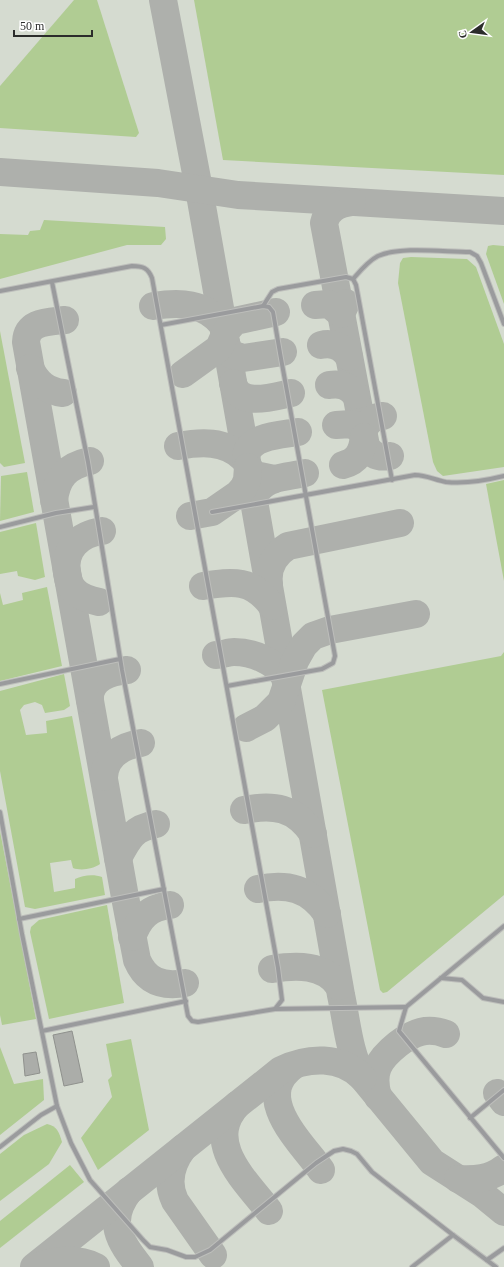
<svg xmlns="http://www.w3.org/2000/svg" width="504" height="1267" viewBox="0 0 504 1267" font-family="Georgia,serif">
<rect width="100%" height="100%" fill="#e1e3df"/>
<rect fill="#d5dbd0" x="0" y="0" width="504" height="1267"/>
<g fill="#b0cc93">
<polygon points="74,0 97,0 139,133 136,137 0,128 0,86"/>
<polygon points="194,0 504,0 504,175 223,160"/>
<polygon points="44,220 165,227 166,239 161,245 127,245 0,279 0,234 28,235 30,231 40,230"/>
<polygon points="493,245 504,246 504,304 486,254 488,246"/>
<polygon points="411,257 467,259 476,267 504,344 504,467 443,476 437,471 433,462 398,283 400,263 403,258"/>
<polygon points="0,331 25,463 4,467 0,463"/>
<polygon points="27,472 34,512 0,521 1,476"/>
<polygon points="504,480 504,581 486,484"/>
<polygon points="36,523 45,577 35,580 18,576 17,571 0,574 0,532"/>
<polygon points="47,587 62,666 0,681 0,593 3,605 23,600 22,593"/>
<polygon points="504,652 504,895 387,992 383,993 380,990 322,690 501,656"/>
<path d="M64,674L70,706L64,710L45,713L42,705L35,702L24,705L20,710L26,735L47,733L46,721L72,716L100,864C93,869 81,871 73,868L71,860L50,863L54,892L75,888V879C83,875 94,874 102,877L105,895L35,909L25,907L0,771V691Z"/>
<polygon points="0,831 36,1019 2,1025 0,1015"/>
<polygon points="107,905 124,1003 49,1019 30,932 31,927 39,920"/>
<polygon points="131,1039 149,1130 98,1170 81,1138 112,1097 108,1080 112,1076 106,1044"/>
<polygon points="0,1047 14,1084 43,1079 44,1100 0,1135"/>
<path d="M47,1124C57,1126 59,1132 62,1142L49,1164L0,1201V1154L24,1135Z"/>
<polygon points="70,1165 84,1182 0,1248 0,1221"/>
</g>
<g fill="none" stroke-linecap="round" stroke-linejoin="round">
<g stroke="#aeb0ac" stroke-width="28">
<path d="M163,0L199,189L341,995C347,1023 349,1053 363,1078L432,1162L482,1194L504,1212"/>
<polyline points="0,172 158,183 238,195 504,211"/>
<path d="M352,202C338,204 327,209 324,223L366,446C372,456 379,458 390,456"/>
<polyline points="315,305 329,304 341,314 346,303"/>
<path d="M153,306C180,302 204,302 223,325"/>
<path d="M65,320C48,322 27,321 26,342L125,897L137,960C146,981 162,987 185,983"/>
<polyline points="226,343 230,354 243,358 283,352"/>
<path d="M321,345C333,342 343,347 349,357"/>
<path d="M30,368C37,383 47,391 63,393"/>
<polyline points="183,374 219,348 227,330 235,321 276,312"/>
<path d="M233,383C239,408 272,397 291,393"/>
<path d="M329,385C341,383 348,386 356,395"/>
<path d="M336,425L352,424L363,432C367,421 373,417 383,416"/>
<path d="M178,446C200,442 225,440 243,458C248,463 248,470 255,475L274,479"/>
<path d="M246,457C248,435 282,435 298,432"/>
<path d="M343,465C358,461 362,452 364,437"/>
<path d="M259,489C270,476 290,477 305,473"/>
<path d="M54,500C57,477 67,466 90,461"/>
<polyline points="190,516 212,512 238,494 244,487 247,480 248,467"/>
<path d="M269,584C267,568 275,554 288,546L400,523"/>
<path d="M203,586C233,581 253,579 272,606"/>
<path d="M99,602C90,600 80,597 74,590C69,585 68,579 67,573C63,549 80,534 102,531"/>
<path d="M216,655C222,655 228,652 234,652C253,652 273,661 284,675"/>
<path d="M90,700C88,679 110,672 127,670"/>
<polyline points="246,728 265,718 281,702 295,661 304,645 313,636 330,630 416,614"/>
<path d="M104,777C105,756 121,746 141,743"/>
<path d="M244,810C273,804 295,807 313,834"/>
<path d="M118,858C128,839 133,828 156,824"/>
<path d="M258,889C287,883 309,888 327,914"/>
<path d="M132,937C140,916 149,908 170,905"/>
<path d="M272,969C296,965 324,964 339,986"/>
<path d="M293,1066C252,1097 300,1141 321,1170"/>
<polyline points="497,1093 504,1102"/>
<path d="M378,1097C371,1072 378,1060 398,1044C414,1032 427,1027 446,1034"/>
<path d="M237,1105C203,1143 246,1181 269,1211"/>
<path d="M183,1148C171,1164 166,1182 175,1201L213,1255"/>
<path d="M458,1179C475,1180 490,1179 504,1168"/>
<path d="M129,1191C106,1221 119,1241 140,1267"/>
<path d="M34,1267L281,1070C308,1057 341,1055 363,1078"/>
<path d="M36,1267C54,1259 78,1258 96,1267"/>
</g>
</g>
<g fill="#abada9" stroke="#8f918d">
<polygon points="72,1031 83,1082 64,1086 53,1035"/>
<polygon points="36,1052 40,1073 25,1076 23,1054"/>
</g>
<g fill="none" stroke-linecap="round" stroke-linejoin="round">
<defs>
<g id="lane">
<path d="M353,279C360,271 368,261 378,256C401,246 444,252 470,252L477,256L481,263L504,324"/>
<path d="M0,291L132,266C143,266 148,268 152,278L278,968L282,1000L275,1009L198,1022L192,1021L188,1016L122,670L88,462L52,282"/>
<polyline points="263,306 272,292 278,289 346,277 353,279 356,285 392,480"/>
<polyline points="161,325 263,306 269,307 273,312 280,353 335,656 333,663 322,669 227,686"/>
<path d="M212,512L415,475C426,475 435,480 446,482C466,484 484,481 504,476"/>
<polyline points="0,527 56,513 94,507"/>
<polyline points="0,684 120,659"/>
<polyline points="0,812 22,934 57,1106"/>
<polyline points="19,919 164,889"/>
<polyline points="441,978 462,980 483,998 504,1002"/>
<polyline points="406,1007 504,926"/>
<polyline points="275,1009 406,1007 399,1031 504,1158"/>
<polyline points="42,1031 186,1001"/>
<polyline points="470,1118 504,1090"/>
<polyline points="0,1147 41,1115 57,1106 71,1143 90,1180 143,1240 150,1247 167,1250 186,1257 195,1257 210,1250 316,1163 334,1151 343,1149 351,1151 357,1154 372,1172 453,1235"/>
<polyline points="487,1260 504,1248"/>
<polyline points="412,1267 453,1235 496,1267"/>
</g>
</defs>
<use href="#lane" stroke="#bdbebb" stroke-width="6"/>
<use href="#lane" stroke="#9a9b9d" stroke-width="4"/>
</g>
<g transform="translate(472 32) rotate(256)" stroke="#ffffff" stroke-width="3" paint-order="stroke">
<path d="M0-3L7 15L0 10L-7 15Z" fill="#2b2c2b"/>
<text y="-6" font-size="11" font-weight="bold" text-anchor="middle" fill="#2b2c2b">С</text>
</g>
<path d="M14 30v6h78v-6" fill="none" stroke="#2b2c2b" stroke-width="2"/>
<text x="20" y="30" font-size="12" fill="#2b2c2b" stroke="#ffffff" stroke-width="3" paint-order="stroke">50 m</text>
</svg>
